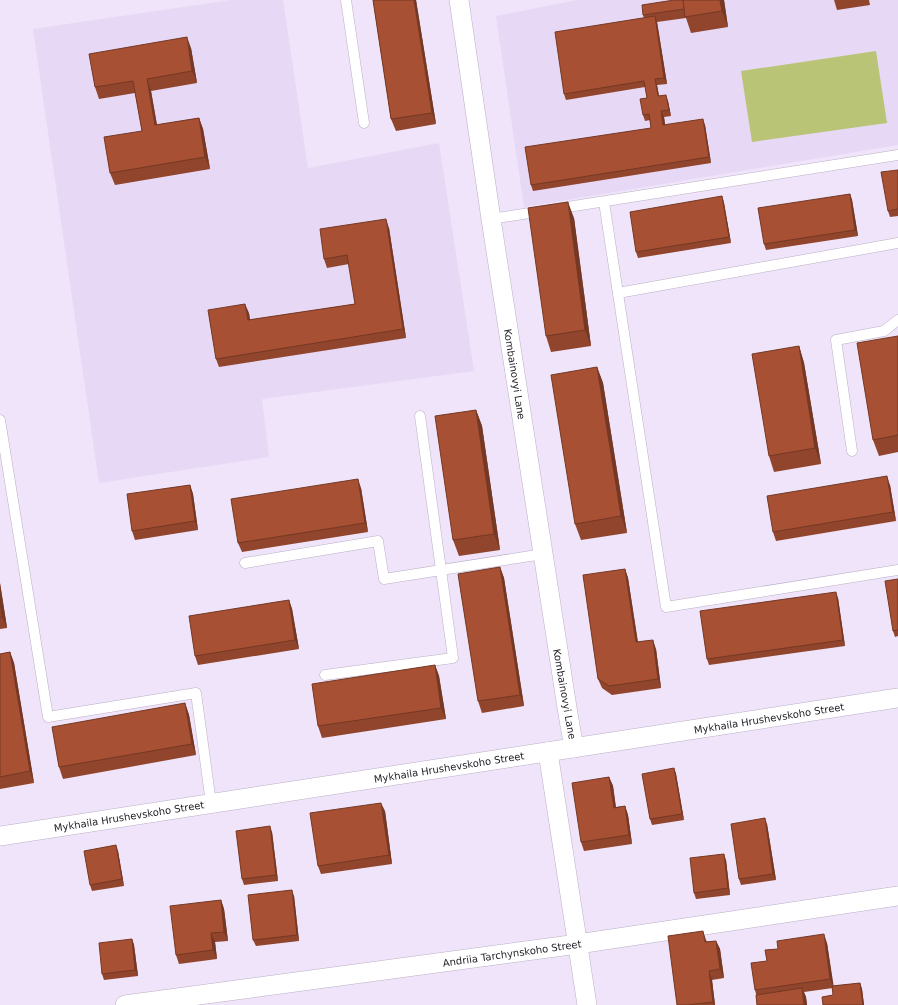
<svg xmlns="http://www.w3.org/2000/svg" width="898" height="1005" viewBox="0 0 898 1005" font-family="'DejaVu Sans',sans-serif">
<rect width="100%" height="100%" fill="#efe4fa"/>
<g fill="#e7d8f5">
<polygon points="231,0 283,0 308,168 439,143 474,371 262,399 269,457 99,483 33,29"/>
<polygon points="577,0 898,0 898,145 524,207 496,16"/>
</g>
<polygon fill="#bac477" points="876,51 887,123 752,142 741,71"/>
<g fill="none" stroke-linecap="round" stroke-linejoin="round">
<defs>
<g id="lane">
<polyline points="346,0 364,123"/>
<polyline points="604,202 666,607 898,570"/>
<polyline points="491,219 898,155"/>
<polyline points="618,293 898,243"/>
<polyline points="0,420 48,717 196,693 211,803"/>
<polyline points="852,451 836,340 884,331 898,320"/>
<polyline points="245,563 378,541 384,579 543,554"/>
<polyline points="325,675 453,658 420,416"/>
</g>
<g id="street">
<polyline points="459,0 491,219 568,714 574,748"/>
<polyline points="548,752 587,1005"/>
<polyline points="0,836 898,698"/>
<polyline points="125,1005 578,944 898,896"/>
</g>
</defs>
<use href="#lane" stroke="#bbafc5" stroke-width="11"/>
<use href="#street" stroke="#bbafc5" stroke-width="20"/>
<use href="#lane" stroke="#fff" stroke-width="10"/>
<use href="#street" stroke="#fff" stroke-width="19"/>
</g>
<g fill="#90452c">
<polygon points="373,0 416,0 436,124 396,131 391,119"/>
<polygon points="724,0 728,27 691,33 686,18 657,22 667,84 657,85 659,96 668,101 671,116 664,117 665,125 705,125 711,163 533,191 531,185 651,128 650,120 645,121 643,115 647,98 645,87 566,100 564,94 644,18 643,15"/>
<polygon points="834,0 869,0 870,5 837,10"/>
<polygon points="191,48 197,83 151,91 157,125 199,118 203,129 210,169 115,185 110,173 142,131 135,93 99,99 95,87"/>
<polygon points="898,170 898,216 890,217 888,211"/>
<polygon points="850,194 852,200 858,236 766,250 764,244"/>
<polygon points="722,196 724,203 731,243 638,258 636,252"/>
<polygon points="574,218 591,346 551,352 546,336"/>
<polygon points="389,228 406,338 219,367 216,359 249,313 250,320 355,304 349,264 327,268 324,259"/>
<polygon points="898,336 898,452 879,456 873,440"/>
<polygon points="799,346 804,363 821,464 774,472 769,456"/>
<polygon points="597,367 603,383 627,533 581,540 575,524"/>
<polygon points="476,410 482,426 500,550 459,556 453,540"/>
<polygon points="190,485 193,494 198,530 135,540 132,531"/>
<polygon points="890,485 896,521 776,541 773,532"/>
<polygon points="361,488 368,532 242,552 238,543"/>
<polygon points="500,567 504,578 524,706 482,713 478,701"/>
<polygon points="625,569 628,578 638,642 656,649 661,688 612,695 602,688 598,679"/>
<polygon points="898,579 898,636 895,637 893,631"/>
<polygon points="0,583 7,628 0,629"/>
<polygon points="838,598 845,646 709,665 707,659"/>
<polygon points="289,600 292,609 299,649 198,665 195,656"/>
<polygon points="10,652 14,663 34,783 0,789 0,654"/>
<polygon points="435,665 439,676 446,719 322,738 318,726"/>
<polygon points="185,703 189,715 196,755 63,779 59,767"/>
<polygon points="674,768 676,774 684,820 652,825 650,819"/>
<polygon points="609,777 613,786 616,807 625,806 628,815 632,844 584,851 581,842"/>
<polygon points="385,811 392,864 321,874 318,866"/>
<polygon points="767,824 776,880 741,885 739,879"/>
<polygon points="272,832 278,881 244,885 242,879"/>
<polygon points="118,851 124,886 92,891 90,885"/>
<polygon points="726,860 730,895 696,899 694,893"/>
<polygon points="294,896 299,941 256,946 253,940"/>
<polygon points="221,900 224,909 228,941 215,942 217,959 179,964 176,955"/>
<polygon points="132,939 134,945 138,976 104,980 102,974"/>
<polygon points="706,940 707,942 716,941 720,949 724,978 712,980 715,1005 677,1005"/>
<polygon points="827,943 833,986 860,983 862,989 864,1005 823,1005 833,995 833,988 804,992 806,997 807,1005 757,1005 756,994 755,990 767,961"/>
</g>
<g fill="#753824">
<polygon points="414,0 416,0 436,124 432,113"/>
<polygon points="720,0 724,0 728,27 722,11"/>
<polygon points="655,16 657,22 667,84 664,78"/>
<polygon points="187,37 191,48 197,83 192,71"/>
<polygon points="147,79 151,91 159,137 155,125"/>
<polygon points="655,79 657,85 660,102 658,96"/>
<polygon points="666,95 668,101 671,116 669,110"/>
<polygon points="661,111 664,117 666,131 663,125"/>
<polygon points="199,118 203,129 210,169 205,157"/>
<polygon points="703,119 705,125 711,163 709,157"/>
<polygon points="850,194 852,200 858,236 855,230"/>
<polygon points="722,196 724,203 731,243 729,237"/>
<polygon points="568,202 574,218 591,346 585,330"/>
<polygon points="386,219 389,228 406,338 403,329"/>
<polygon points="245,304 249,313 251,329 248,320"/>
<polygon points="799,346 804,363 821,464 815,448"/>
<polygon points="597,367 603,383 627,533 621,516"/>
<polygon points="476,410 482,426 500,550 494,534"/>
<polygon points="887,476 890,485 896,521 893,512"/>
<polygon points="358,479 361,488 368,532 365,523"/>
<polygon points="190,485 193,494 198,530 195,521"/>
<polygon points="500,567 504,578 524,706 520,695"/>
<polygon points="625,569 628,578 639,651 636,642"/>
<polygon points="0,583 7,628 2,617 0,600"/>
<polygon points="836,592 838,598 845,646 843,640"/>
<polygon points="289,600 292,609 299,649 295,640"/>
<polygon points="653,640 656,649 661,688 658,679"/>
<polygon points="10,652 14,663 34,783 30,771"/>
<polygon points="435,665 439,676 446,719 441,708"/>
<polygon points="185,703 189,715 196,755 192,744"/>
<polygon points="674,768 676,774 684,820 682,814"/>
<polygon points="609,777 613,786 617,817 614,808"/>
<polygon points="381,803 385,811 392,864 389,855"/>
<polygon points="625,806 628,815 632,844 629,835"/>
<polygon points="765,818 767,824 776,880 773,874"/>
<polygon points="270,826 272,832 278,881 276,875"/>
<polygon points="116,845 118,851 124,886 122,879"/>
<polygon points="724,854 726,860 730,895 728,888"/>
<polygon points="292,890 294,896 299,941 297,935"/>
<polygon points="221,900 224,909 228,941 224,932"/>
<polygon points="703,931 706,940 708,951 705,942"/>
<polygon points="211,933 215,942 217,959 213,950"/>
<polygon points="824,934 827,943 834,988 830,979"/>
<polygon points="132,939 134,945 138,976 135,970"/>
<polygon points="716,941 720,949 724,978 720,969"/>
<polygon points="709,971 712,980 715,1005 714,1005 713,1002"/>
<polygon points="860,983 862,989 864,1005 863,1005"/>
<polygon points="802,988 806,997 807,1005 804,1005"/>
</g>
<g fill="#a75033" stroke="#753824">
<polygon points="373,0 414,0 432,113 391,119"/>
<polygon points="674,0 683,0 684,9 643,15 642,5"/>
<polygon points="683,0 720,0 722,11 685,17"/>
<polygon points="655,16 664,78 655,79 658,96 666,95 669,110 661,111 663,125 703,119 709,157 531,185 525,147 651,128 649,114 643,115 640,99 647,98 644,81 564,94 555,32"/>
<polygon points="187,37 192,71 147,79 155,125 199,118 205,157 110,173 104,137 142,131 133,81 95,87 89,54"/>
<polygon points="898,170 898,209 888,211 881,172"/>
<polygon points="850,194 855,230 764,244 758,208"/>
<polygon points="722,196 729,237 636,252 630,212"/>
<polygon points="568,202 585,330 546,336 528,208"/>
<polygon points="386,219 403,329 216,359 208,310 245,304 248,320 355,304 347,255 324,259 320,229"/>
<polygon points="898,336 898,435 873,440 857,343"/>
<polygon points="799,346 815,448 769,456 752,354"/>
<polygon points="597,367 621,516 575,524 551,375"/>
<polygon points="476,410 494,534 453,540 435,416"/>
<polygon points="887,476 893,512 773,532 767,496"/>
<polygon points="358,479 365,523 238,543 231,499"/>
<polygon points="190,485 195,521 132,531 127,494"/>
<polygon points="500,567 520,695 478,701 458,574"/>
<polygon points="625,569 636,642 653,640 658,679 609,686 598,679 583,575"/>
<polygon points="898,579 898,630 893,631 885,581"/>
<polygon points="836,592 843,640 707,659 700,611"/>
<polygon points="0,600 2,617 0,617"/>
<polygon points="289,600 295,640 195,656 189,616"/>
<polygon points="10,652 30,771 0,777 0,654"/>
<polygon points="435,665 441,708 318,726 312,684"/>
<polygon points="185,703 192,744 59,767 52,727"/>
<polygon points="674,768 682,814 650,819 642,774"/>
<polygon points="609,777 614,808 625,806 629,835 581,842 572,783"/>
<polygon points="381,803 389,855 318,866 310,813"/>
<polygon points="765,818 773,874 739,879 731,824"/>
<polygon points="270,826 276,875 242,879 236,831"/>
<polygon points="116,845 122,879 90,885 84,851"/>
<polygon points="724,854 728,888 694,893 690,858"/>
<polygon points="292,890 297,935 253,940 248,895"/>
<polygon points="221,900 224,932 211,933 213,950 176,955 170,906"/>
<polygon points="703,931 705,942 716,941 720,969 709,971 713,1002 688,1005 677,1005 668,936"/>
<polygon points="824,934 830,979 755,990 751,963 767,961 765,950 778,949 777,941"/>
<polygon points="132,939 135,970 102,974 99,943"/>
<polygon points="860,983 863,1005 823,1005 822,997 833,995 832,986"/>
<polygon points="802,988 804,1005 757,1005 756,995"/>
</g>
<g text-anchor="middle" stroke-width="3" stroke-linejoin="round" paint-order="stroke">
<g font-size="10" fill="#201c24" stroke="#fff">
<text transform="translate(515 374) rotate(81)" y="4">Kombainovyi Lane</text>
<text transform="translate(565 694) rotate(80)" y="4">Kombainovyi Lane</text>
<text transform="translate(769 718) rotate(-9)" y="4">Mykhaila Hrushevskoho Street</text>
<text transform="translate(449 767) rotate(-9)" y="4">Mykhaila Hrushevskoho Street</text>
<text transform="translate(129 816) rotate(-9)" y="4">Mykhaila Hrushevskoho Street</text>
<text transform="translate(512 953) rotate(-8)" y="4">Andriia Tarchynskoho Street</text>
</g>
</g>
</svg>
